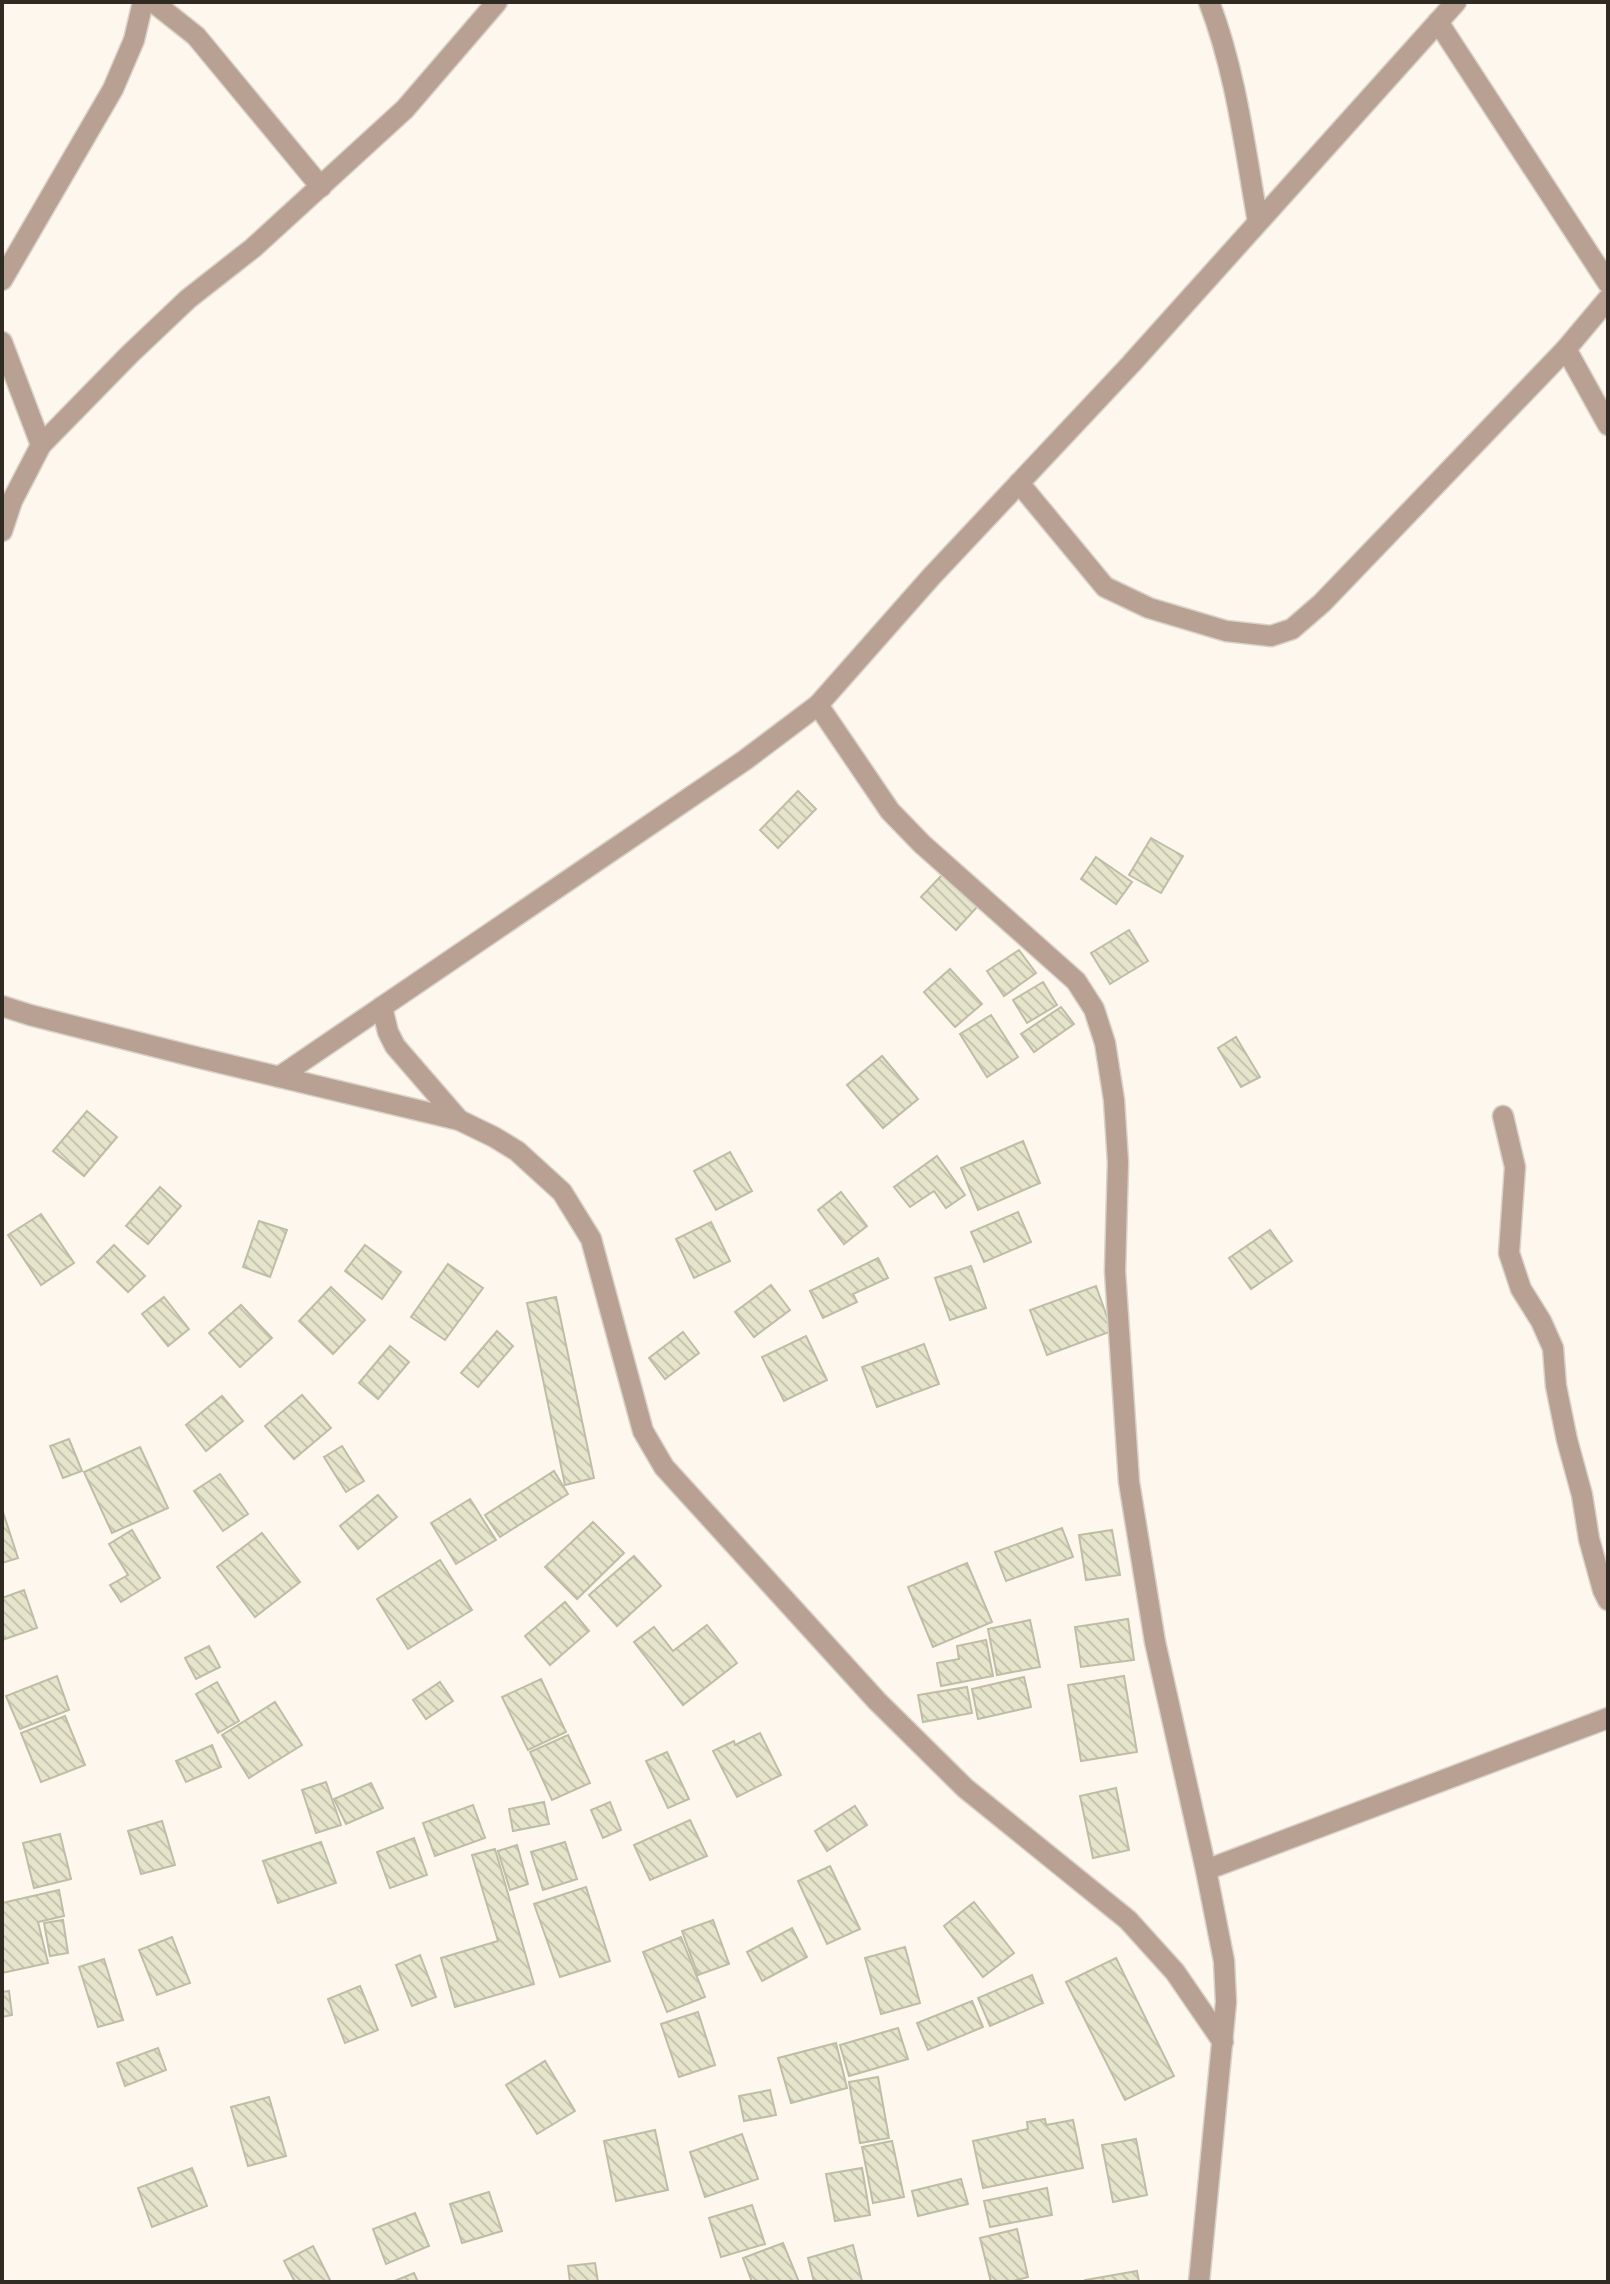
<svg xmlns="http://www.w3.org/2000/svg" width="1610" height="2284" viewBox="0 0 1610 2284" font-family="'Public Sans',sans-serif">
<defs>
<pattern id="building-back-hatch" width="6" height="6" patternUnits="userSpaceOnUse" patternTransform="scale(2)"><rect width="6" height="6" fill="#e6e5cc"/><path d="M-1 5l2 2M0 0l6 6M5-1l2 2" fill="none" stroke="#c6c5af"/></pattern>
</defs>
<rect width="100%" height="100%" fill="#fdf7ee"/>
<g fill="url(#building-back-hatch)" stroke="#bebda5" stroke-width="2">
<polygon points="798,791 816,809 778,848 760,830"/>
<polygon points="1151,838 1183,856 1161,893 1129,875"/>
<polygon points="1096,857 1132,882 1116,904 1081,879"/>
<polygon points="942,875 977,907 956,930 921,897"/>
<polygon points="1129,930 1148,961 1110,984 1091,953"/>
<polygon points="1019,950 1036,973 1004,996 987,971"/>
<polygon points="950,969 982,1004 955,1027 924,992"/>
<polygon points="1043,982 1057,1005 1027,1023 1013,1000"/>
<polygon points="1061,1007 1074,1024 1034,1052 1021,1034"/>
<polygon points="991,1015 1018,1057 987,1077 960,1034"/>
<polygon points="1236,1037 1260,1077 1241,1087 1218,1048"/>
<polygon points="882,1056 918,1099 883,1128 847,1085"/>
<polygon points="87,1111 117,1137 84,1176 53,1151"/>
<polygon points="1023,1141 1040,1183 978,1210 961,1168"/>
<polygon points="730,1152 752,1191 716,1210 694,1171"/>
<polygon points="937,1156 965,1195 946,1208 934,1191 910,1207 894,1187"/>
<polygon points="160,1187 181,1206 148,1244 126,1226"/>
<polygon points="841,1192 867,1226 844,1244 818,1210"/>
<polygon points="1018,1212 1031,1242 984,1262 971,1232"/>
<polygon points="41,1214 74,1263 41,1285 8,1235"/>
<polygon points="259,1221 287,1230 270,1277 243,1267"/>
<polygon points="711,1222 730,1261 694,1278 676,1239"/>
<polygon points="1270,1230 1292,1261 1251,1289 1229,1258"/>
<polygon points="114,1245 145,1276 128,1292 97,1262"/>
<polygon points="365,1245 401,1272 382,1299 345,1271"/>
<polygon points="878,1258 888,1278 853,1294 857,1302 823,1318 810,1291"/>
<polygon points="448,1264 483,1288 445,1340 411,1317"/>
<polygon points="971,1266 986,1308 950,1320 935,1278"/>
<polygon points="771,1285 790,1310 754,1337 735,1312"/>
<polygon points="1096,1286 1112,1331 1047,1355 1030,1310"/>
<polygon points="331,1287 365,1320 333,1354 299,1321"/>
<polygon points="164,1297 189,1329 168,1346 142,1314"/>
<polygon points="556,1297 594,1478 565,1485 527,1303"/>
<polygon points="241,1305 272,1338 240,1367 209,1333"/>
<polygon points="497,1331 513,1346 478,1387 461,1373"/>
<polygon points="683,1332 699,1353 665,1379 649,1358"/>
<polygon points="806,1336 827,1380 784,1401 762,1357"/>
<polygon points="924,1344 939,1384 877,1407 862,1367"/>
<polygon points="390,1346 409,1362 378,1399 359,1383"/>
<polygon points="302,1395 331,1428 294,1459 265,1426"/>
<polygon points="222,1396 243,1421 206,1451 186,1425"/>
<polygon points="69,1439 82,1471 63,1478 50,1446"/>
<polygon points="342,1446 364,1481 346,1492 324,1457"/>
<polygon points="140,1447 168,1508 112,1533 84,1472"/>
<polygon points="554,1471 568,1494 500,1537 485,1515"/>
<polygon points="220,1474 248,1514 223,1531 194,1491"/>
<polygon points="378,1495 397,1517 358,1549 340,1526"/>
<polygon points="470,1499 496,1540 456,1564 431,1523"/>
<polygon points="2,1509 18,1558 2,1563"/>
<polygon points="593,1522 624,1553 577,1599 545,1567"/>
<polygon points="1062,1528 1073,1557 1006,1581 995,1552"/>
<polygon points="132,1530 160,1578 121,1602 110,1585 128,1575 109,1544"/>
<polygon points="1112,1530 1120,1575 1086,1580 1079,1535"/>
<polygon points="262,1533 300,1582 255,1617 217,1567"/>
<polygon points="634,1556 661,1586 617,1626 589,1595"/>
<polygon points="440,1560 472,1610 408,1649 377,1599"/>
<polygon points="967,1563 992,1622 933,1647 908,1587"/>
<polygon points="24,1590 37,1628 2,1640 2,1598"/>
<polygon points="565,1602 589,1631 550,1665 525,1636"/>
<polygon points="1128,1619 1134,1660 1081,1667 1075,1627"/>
<polygon points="1030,1620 1040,1667 997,1675 988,1629"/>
<polygon points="707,1625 737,1663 683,1705 634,1642 654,1627 673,1651"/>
<polygon points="986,1640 993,1676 941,1686 937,1663 959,1659 957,1646"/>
<polygon points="209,1646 220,1667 196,1679 185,1658"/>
<polygon points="57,1676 69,1710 20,1729 6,1696"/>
<polygon points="1124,1676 1137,1752 1081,1761 1068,1685"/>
<polygon points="1024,1677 1031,1707 978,1719 972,1689"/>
<polygon points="541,1679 566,1732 528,1750 502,1697"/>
<polygon points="217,1682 239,1721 218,1733 196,1694"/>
<polygon points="440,1682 453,1701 426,1719 413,1700"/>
<polygon points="967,1687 972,1713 923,1722 918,1695"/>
<polygon points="275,1702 302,1745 249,1778 222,1735"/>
<polygon points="65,1716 85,1765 41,1782 21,1733"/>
<polygon points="760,1733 781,1775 737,1797 713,1751 734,1741 735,1745"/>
<polygon points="568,1735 590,1783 552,1800 530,1752"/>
<polygon points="212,1745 221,1767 186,1782 176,1761"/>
<polygon points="667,1752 689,1799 668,1808 646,1761"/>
<polygon points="326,1782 341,1825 316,1833 302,1790"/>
<polygon points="371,1783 383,1808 346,1824 334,1799"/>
<polygon points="1116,1788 1129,1850 1093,1858 1080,1796"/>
<polygon points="544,1802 549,1824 513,1831 509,1809"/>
<polygon points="610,1802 621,1830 603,1838 591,1810"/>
<polygon points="473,1805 485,1838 435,1856 423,1823"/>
<polygon points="855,1806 867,1825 827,1851 815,1831"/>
<polygon points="690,1820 707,1856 650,1880 634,1845"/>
<polygon points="162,1821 175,1865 141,1874 128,1831"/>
<polygon points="60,1834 71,1879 34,1888 23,1843"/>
<polygon points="414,1838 427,1875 390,1888 377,1852"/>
<polygon points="321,1842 336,1883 278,1903 263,1861"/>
<polygon points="565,1842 577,1879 543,1890 531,1852"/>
<polygon points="517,1845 528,1884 510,1890 498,1851"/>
<polygon points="495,1849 534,1984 455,2007 441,1958 498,1941 472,1855"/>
<polygon points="830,1866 860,1929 827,1944 798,1881"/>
<polygon points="586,1887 610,1961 560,1977 534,1904"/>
<polygon points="59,1890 64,1916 38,1922 48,1963 2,1973 2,1903"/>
<polygon points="974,1902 1014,1953 983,1977 944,1926"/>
<polygon points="63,1920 68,1953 50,1956 44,1923"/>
<polygon points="713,1920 729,1964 698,1975 682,1931"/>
<polygon points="792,1928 807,1957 762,1981 747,1952"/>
<polygon points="172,1937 190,1983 157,1995 139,1950"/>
<polygon points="681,1937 705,1997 667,2012 643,1952"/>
<polygon points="905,1947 920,2003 881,2014 865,1958"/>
<polygon points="420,1955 436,1997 412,2006 396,1965"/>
<polygon points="1116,1958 1174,2076 1125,2100 1066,1982"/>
<polygon points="104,1959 123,2020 98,2027 79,1967"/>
<polygon points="1032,1975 1043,2003 990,2026 978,1998"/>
<polygon points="360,1986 378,2030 345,2043 328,1999"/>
<polygon points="9,1991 12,2015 2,2017 2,1992"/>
<polygon points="972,2001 983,2027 928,2050 917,2023"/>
<polygon points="698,2012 715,2065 679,2077 661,2024"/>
<polygon points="898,2028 908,2059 849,2076 840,2045"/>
<polygon points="836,2043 847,2088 791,2103 778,2058"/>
<polygon points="158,2048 166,2070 125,2086 117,2063"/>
<polygon points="545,2061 575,2111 537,2134 506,2085"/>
<polygon points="878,2077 889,2138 860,2143 849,2082"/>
<polygon points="770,2090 776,2115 744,2121 739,2096"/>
<polygon points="269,2097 286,2156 248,2166 231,2107"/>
<polygon points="1045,2119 1046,2125 1073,2120 1083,2168 983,2188 973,2141 1028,2129 1027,2122"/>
<polygon points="655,2130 668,2190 616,2201 604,2141"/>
<polygon points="742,2134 758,2179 705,2197 690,2152"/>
<polygon points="1136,2139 1147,2195 1113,2202 1102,2145"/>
<polygon points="892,2141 904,2197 873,2203 862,2147"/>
<polygon points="192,2168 207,2206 152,2227 138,2188"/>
<polygon points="862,2168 870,2215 835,2221 826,2174"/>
<polygon points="961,2179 968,2204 918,2216 912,2191"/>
<polygon points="1047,2188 1052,2215 990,2227 984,2201"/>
<polygon points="489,2192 502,2231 462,2243 450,2204"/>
<polygon points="752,2205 765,2244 721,2257 709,2218"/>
<polygon points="415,2213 429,2246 386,2264 373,2229"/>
<polygon points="1017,2229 1028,2277 1010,2282 991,2282 980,2238"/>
<polygon points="783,2243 799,2282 752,2282 743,2258"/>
<polygon points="853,2245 862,2281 814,2282 808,2258"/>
<polygon points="313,2246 331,2282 295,2282 284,2261"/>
<polygon points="595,2263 598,2282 570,2282 568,2266"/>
<polygon points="1137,2271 1139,2282 1085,2282 1085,2280"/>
<polygon points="414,2273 418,2282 392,2282"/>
</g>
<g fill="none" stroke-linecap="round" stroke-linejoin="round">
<defs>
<g id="minor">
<polyline points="153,2 196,36 321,187"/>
<path d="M1209,2C1236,72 1245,149 1258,222"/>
<polyline points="1438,22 1608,283"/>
<polyline points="2,280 113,89 134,40 143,2"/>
<polyline points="2,342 41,445"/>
<polyline points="1566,349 1608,425"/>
<polyline points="1019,483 1105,587 1149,608 1226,631 1271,636 1292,629 1322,603 1566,349 1608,299"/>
<polyline points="2,531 12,501 41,445 130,354 188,299 253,248 405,109 497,2"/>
<polyline points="818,705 890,811 922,844 1076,981 1094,1009 1105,1043 1114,1100 1118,1162 1115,1271 1129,1482 1155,1642 1206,1870 1224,1961 1226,2002 1199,2282"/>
<polyline points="2,1006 30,1015 196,1057 459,1120 494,1137 517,1151 562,1192 591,1239 643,1431 664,1467 877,1701 965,1788 1128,1920 1175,1972 1223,2042"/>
<polyline points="382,1007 388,1032 395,1046 459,1120"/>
<polyline points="279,1077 745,760 818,705 931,577 1131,364 1456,2"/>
<polyline points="1503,1116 1515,1167 1509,1253 1521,1289 1541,1321 1553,1348 1556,1386 1567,1440 1582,1495 1589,1539 1603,1590 1608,1600"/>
<polyline points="1206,1870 1608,1718"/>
</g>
</defs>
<use href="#minor" stroke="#d8d2c9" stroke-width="23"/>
<use href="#minor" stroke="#b8a193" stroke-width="20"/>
</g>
<rect width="1610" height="2284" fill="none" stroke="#302b22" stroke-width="8"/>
</svg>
